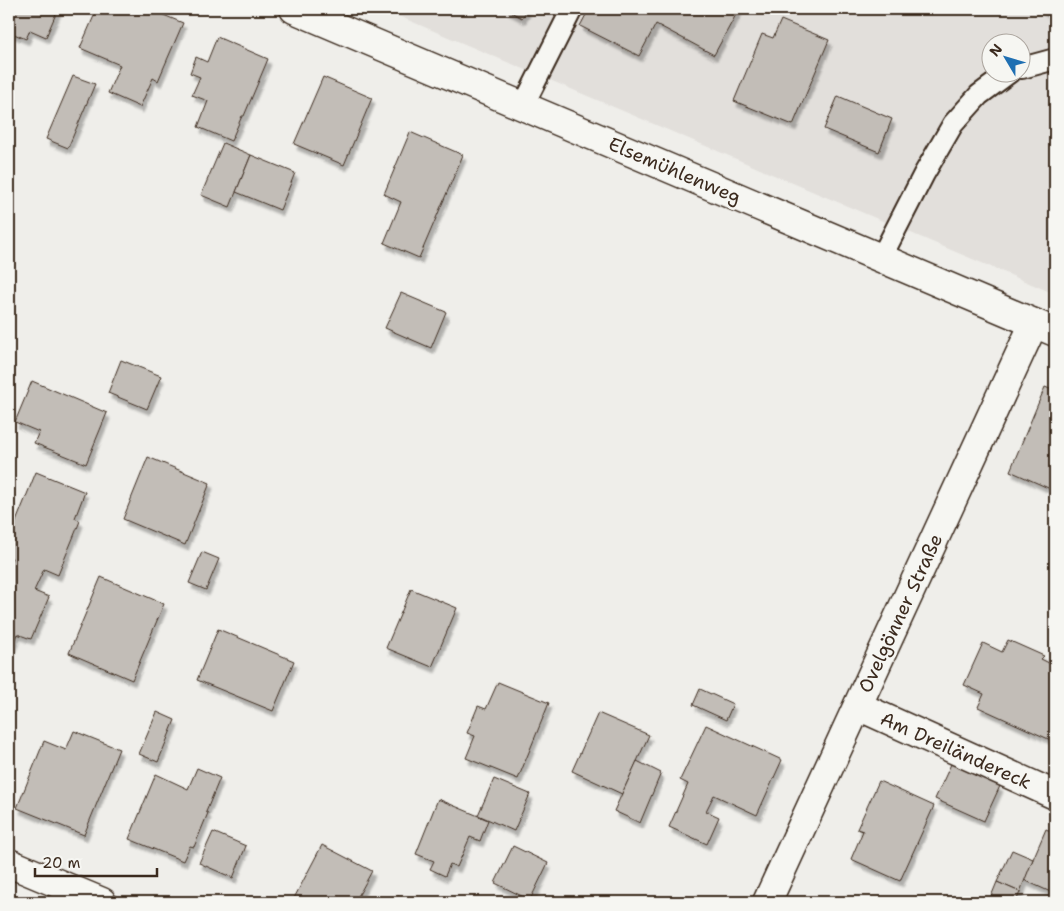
<svg xmlns="http://www.w3.org/2000/svg" width="1064" height="911" viewBox="0 0 1064 911" font-family="'Shantell Sans',sans-serif">
<defs>
<filter id="shadow"><feDropShadow dx="3" dy="5.5" stdDeviation="1" flood-color="#0004"/></filter>
</defs>
<rect width="100%" height="100%" fill="#efeeea"/>
<filter id="ink" filterUnits="userSpaceOnUse"><feTurbulence type="fractalNoise" baseFrequency=".02" numOctaves="2"/><feDisplacementMap in="SourceGraphic" scale="10" xChannelSelector="R" yChannelSelector="G"/><feConvolveMatrix kernelMatrix="1 2 1 2 8 2 1 2 1" color-interpolation-filters="sRGB"/></filter>
<g filter="url(#ink)">
<path fill="#e2dfdb" fill-rule="evenodd" d="M382,9H1055V294ZM992,42H1022V72H992Z"/>
<g fill="#c2bdb7" stroke="#3b2a1e" filter="url(#shadow)">
<polygon points="9,9 58,9 46,37 30,30 26,39 9,32"/>
<polygon points="97,9 121,9 127,11 129,9 149,9 183,23 158,81 153,78 140,107 108,93 120,65 80,48"/>
<polygon points="505,9 528,9 522,18"/>
<polygon points="589,9 739,9 714,55 656,24 639,56 580,26"/>
<polygon points="1040,9 1055,9 1055,17"/>
<polygon points="781,20 829,40 793,125 734,101 762,34 773,38"/>
<polygon points="217,37 268,59 244,116 242,116 231,141 198,127 208,101 192,95 200,77 190,73 196,57 207,62"/>
<polygon points="73,76 95,84 68,148 46,139"/>
<polygon points="323,77 372,98 344,165 294,144"/>
<polygon points="838,96 892,119 879,152 824,129"/>
<polygon points="410,132 463,155 419,258 384,243 401,202 384,194"/>
<polygon points="223,143 251,155 230,207 201,195"/>
<polygon points="251,155 295,173 280,210 236,192"/>
<polygon points="401,293 446,312 431,348 385,328"/>
<polygon points="121,360 161,376 147,409 108,393"/>
<polygon points="32,381 107,413 86,464 34,443 39,432 15,422"/>
<polygon points="1045,387 1055,391 1055,491 1010,471"/>
<polygon points="148,457 210,483 185,545 123,519"/>
<polygon points="36,472 85,492 75,518 80,521 58,575 44,569 34,591 49,597 31,639 17,634 9,654 9,565 12,558 9,556 9,539"/>
<polygon points="202,552 219,559 206,590 189,583"/>
<polygon points="101,577 164,604 132,680 69,653"/>
<polygon points="411,589 457,608 432,667 386,648"/>
<polygon points="218,629 294,661 273,711 197,680"/>
<polygon points="1008,640 1044,656 1041,659 1055,666 1055,742 978,707 984,694 964,685 983,643 1002,652"/>
<polygon points="498,682 549,703 518,779 466,758 475,736 467,733 478,706 486,709"/>
<polygon points="700,689 733,704 726,720 693,705"/>
<polygon points="157,712 175,720 158,762 139,754"/>
<polygon points="598,713 649,735 622,794 572,771"/>
<polygon points="706,725 782,760 757,815 714,795 706,811 719,817 707,844 669,827 688,784 680,780"/>
<polygon points="74,731 119,749 84,835 17,808 44,741 66,750"/>
<polygon points="637,761 661,773 640,823 614,811"/>
<polygon points="951,764 1000,786 984,821 935,799"/>
<polygon points="197,768 220,778 206,812 208,813 194,847 190,846 183,861 129,839 156,774 188,789"/>
<polygon points="494,779 530,794 514,831 478,815"/>
<polygon points="879,781 934,806 900,881 851,859 863,831 857,829"/>
<polygon points="438,799 488,820 480,841 470,837 457,867 450,864 445,876 430,869 434,861 416,854"/>
<polygon points="1046,829 1055,833 1055,894 1024,880"/>
<polygon points="213,832 246,846 233,878 199,863"/>
<polygon points="322,845 372,871 355,902 292,902"/>
<polygon points="513,846 548,863 530,900 495,883"/>
<polygon points="1012,850 1033,859 1020,892 997,882"/>
<polygon points="997,882 1020,892 1016,902 997,902 990,899"/>
<polygon points="398,896 412,902 395,902"/>
</g>
<g fill="none" stroke-linecap="round" stroke-linejoin="round">
<defs>
<g id="lane">
<polyline points="1022,68 1055,59"/>
<polyline points="523,106 572,9"/>
<polyline points="881,258 924,174 953,124 979,95 1010,72"/>
</g>
<g id="street">
<polyline points="294,9 1055,332"/>
<polyline points="858,706 1055,795"/>
<polyline points="767,902 1034,323"/>
</g>
<polyline id="secondary" points="9,863 102,902"/>
</defs>
<use href="#lane" stroke="#3b2a1e" stroke-width="24"/>
<use href="#street" stroke="#3b2a1e" stroke-width="31"/>
<use href="#secondary" stroke="#3b2a1e" stroke-width="31"/>
<use href="#lane" stroke="#f6f6f2" stroke-width="20"/>
<use href="#street" stroke="#f6f6f2" stroke-width="28"/>
<use href="#secondary" stroke="#f6f6f2" stroke-width="28"/>
</g>
</g>
<g text-anchor="middle" stroke-width="5" stroke-linejoin="round" paint-order="stroke">
<g font-size="19" fill="#3b2a1e" stroke="#f6f6f2">
<text transform="translate(675 170) rotate(23)" y="7">Elsemühlenweg</text>
<text transform="translate(900 613) rotate(-65)" y="7">Ovelgönner Straße</text>
<text transform="translate(956 750) rotate(24)" y="7">Am Dreiländereck</text>
</g>
</g>
<rect width="1064" height="911" fill="none" stroke="#f6f6f2" stroke-width="30"/>
<rect x="15" y="15" width="1034" height="881" fill="none" stroke="#3b2a1e" stroke-width="2" filter="url(#ink)"/>
<g transform="translate(1006 58) rotate(308)"><circle r="24" fill="#f6f6f2" stroke="#aba49d"/>
<path d="M0-4L9 19L0 12L-9 19Z" fill="#1f6fb2"/>
<text y="-8" font-size="14" font-weight="bold" text-anchor="middle" fill="#3b2a1e">N</text>
</g>
<path d="M35 868v8h122v-8" fill="none" stroke="#3b2a1e" stroke-width="2.5"/>
<text x="42" y="868" font-size="15" fill="#3b2a1e" stroke="#f6f6f2" stroke-width="4" paint-order="stroke">20 m</text>
</svg>
